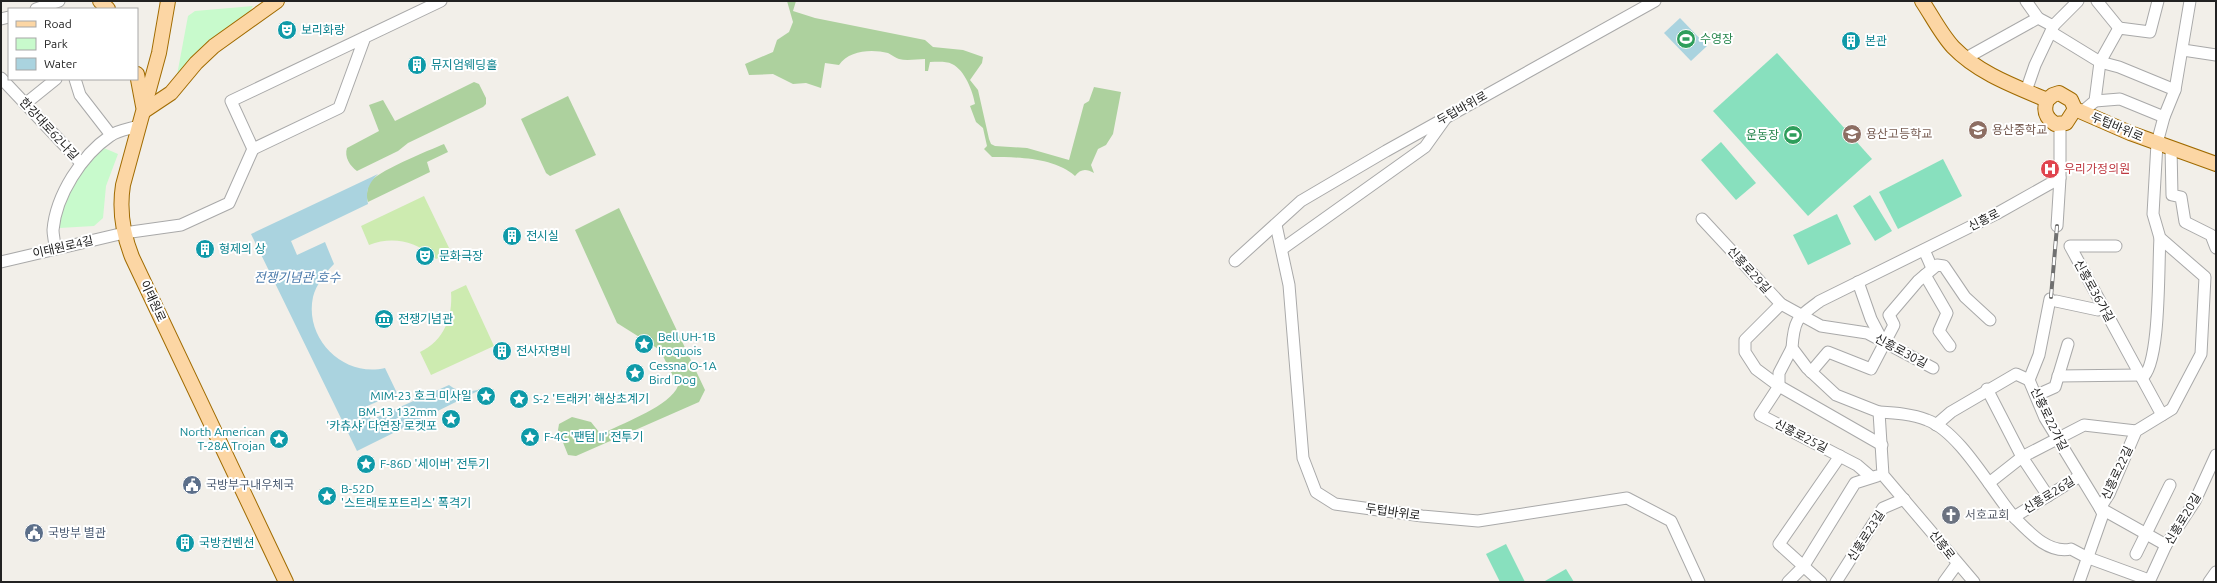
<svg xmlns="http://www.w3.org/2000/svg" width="2217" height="583" viewBox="0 0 2217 583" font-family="Ubuntu,'Noto Sans KR',sans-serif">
<rect width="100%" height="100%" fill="#f2efe9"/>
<g fill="#cdebb0">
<path d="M424,196L451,252L436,259C417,242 394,235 369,245L361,226Z"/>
<path d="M466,285L494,346L431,375L420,352C444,341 453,317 451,292Z"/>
</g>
<g fill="#add19e">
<path d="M787,1H796L793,11L815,18L925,40L933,47L963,50L983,57L982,63L970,80L978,90L989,139L991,144L995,146L1027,148L1069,160L1084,104L1089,101L1094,87L1121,92L1113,134L1106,145L1098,149L1091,165L1094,173C1086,168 1080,169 1075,176C1055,158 1018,157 992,157L984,149L987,146L983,128L976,122L970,106L975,104C973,92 965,70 952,64C946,61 937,62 930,62L928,71H925V59C917,59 907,61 899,59C896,58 892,55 888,53C872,49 849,50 839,65L825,63L821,88L806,83L793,84L773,74L749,75L745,64L773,52L777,40L789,32L793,22Z"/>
<path d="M474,82L479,84L486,98V104L483,107L408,143L398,151L357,171C350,166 344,157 347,148L379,131L369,105L383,100L395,121Z"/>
<polygon points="568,96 596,155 550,176 546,173 521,119"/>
<path d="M444,144L448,152L427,162L430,172L368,202C366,197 367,190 369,184C374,172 430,150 444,144Z"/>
<path d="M619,208L705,390L699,402L576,456L568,455L558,430L559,424L572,417L591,422L599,432H606C625,422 670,406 678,386L660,350L617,323L575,230Z"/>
</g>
<g fill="#c8facc">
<polygon points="253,6 248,14 199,54 177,75 188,16 195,11"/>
<polygon points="104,148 118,154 106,186 103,218 94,226 59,228 62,206 84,165"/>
</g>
<g fill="#88e0be">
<polygon points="1777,53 1872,159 1808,216 1713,111"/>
<polygon points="1721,142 1756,183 1736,200 1701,160"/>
<polygon points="1943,159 1962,196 1898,229 1879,192"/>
<polygon points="1870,195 1892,231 1875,241 1853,206"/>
<polygon points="1837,214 1851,244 1808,265 1793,235"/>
<polygon points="1506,544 1525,582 1500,582 1486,554"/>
<polygon points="1566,569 1574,582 1546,582 1545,581"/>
</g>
<g fill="#aad3df">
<polygon points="1680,18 1707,46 1691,61 1664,33"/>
<path d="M378,174C369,183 365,191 368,204L291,241L297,255L325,242L334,264C325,273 316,285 313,297C304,339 344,378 385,368L397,393L365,407L371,420L449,385C459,393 471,392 482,389L357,451L251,234Z"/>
</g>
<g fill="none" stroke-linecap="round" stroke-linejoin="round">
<defs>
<g id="minor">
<polyline points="2026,1 2038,18"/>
<polyline points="2097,1 2119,28"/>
<polyline points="36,9 59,1"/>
<polyline points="1,19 9,17"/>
<polyline points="2051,32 2100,62 2119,67 2175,90"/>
<polyline points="365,37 339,108 253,149 231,101 441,1"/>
<polyline points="2183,50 2216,55"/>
<polyline points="1966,58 2038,18 2053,26 2078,1"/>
<polyline points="1,78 81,163"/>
<polyline points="75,79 80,95 111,135"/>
<polyline points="2026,91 2035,65 2053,27"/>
<polyline points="2095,101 2120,99 2164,117"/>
<polyline points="25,104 56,79"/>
<polyline points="2082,112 2095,101 2100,62 2119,28 2150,32 2158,1"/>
<polyline points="2171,148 2172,195 2181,197 2185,222 2211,235 2216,248"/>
<polyline points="1702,219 1781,304 1821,326 1867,333 1933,368"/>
<polyline points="1276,225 1289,285 1303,458 1316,492 1335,504 1422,516 1478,521 1627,498 1671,521 1699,582"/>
<polyline points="2057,226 2060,178"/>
<polyline points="2116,246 2070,246 2162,415"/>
<path d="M55,248C55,242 53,236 53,230C56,195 82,155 110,136C118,130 130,129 139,126"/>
<polyline points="1282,249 1425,147 1445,119"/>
<polyline points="1924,250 1932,268"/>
<polyline points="1235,261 1301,201 1386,151 1655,1"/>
<polyline points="1,262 124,233 181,225 229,203 253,149"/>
<polyline points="1925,275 1947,313 1939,331 1950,346"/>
<polyline points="1858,282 1871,319 1883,342"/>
<polyline points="2050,299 2039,355 2029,380 2045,418 2100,508 2166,545"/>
<polyline points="2056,301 2098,310 2103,307"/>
<polyline points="1781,304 1745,340 1745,352 1756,369 1779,386 1882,445"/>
<polyline points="1792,348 1779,373 1779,386 1760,415 1857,465 1871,477"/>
<polyline points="1811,372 1828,352 1871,369 1894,325 1889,315 1918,281 1937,265 1944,266 1965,297 1990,320"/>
<polyline points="2058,376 2141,375"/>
<path d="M2142,378C2161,365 2158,264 2160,238"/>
<polyline points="1987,389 2022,457 2048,496"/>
<polyline points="2037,395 2055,387 2068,344"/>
<path d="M1879,412C1895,413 1912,414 1927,420C1960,432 1991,490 2014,517L2080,476"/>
<polyline points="1936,425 1951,412 2016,374 2029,380"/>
<polyline points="1989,483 2022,457 2084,425 2136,431"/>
<path d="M2014,517C2029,532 2048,554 2071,549L2086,557L2149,580"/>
<polyline points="2136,554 2170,485"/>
<polyline points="1788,582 1803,567 1855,483 1877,476"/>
<polyline points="1821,582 1779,544 1840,456"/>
<polyline points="1836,582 1883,508 1904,499"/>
<polyline points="1944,582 1957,564"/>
<path d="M1974,582L1883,475L1879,412L1836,395L1807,368L1792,348C1794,319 1797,318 1820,301L1996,214L2060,178V125"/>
<polyline points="2079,582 2103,514 2100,508 2109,494 2136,431 2172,409 2201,354 2205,277 2160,238 2153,214 2157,143 2164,117 2175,90 2190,1"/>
<polyline points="2149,582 2166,545 2195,501 2216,455"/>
<polyline points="2209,582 2216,572"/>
</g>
<g id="major">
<polyline points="100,1 108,9"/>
<path d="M168,1L159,53L123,185C119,210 123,234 132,257L286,582"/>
<path d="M1922,1C1932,16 1941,34 1953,47C1978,73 2014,86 2047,100"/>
<polyline points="137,74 143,106"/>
<polyline points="2047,100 2053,95 2059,93 2071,100 2075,109 2130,133 2216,164"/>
<path d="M2047,100C2043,111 2046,118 2055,124L2066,123L2075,109"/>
<polyline points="144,111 171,93 196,63 214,46 277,1"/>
</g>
</defs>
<use href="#minor" stroke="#a9a9a9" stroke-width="13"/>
<use href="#major" stroke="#a06b00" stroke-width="16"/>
<use href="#minor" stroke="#fff" stroke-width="11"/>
<use href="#major" stroke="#fcd6a4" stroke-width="14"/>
<defs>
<polyline id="rail" points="2051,297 2057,226"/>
</defs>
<use href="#rail" stroke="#707070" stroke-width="4"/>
<use href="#rail" stroke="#fff" stroke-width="2.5" stroke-dasharray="8" stroke-linecap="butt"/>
</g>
<defs>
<symbol id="theatre-disc" viewBox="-11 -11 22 22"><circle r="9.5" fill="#0f9aa8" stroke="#fff"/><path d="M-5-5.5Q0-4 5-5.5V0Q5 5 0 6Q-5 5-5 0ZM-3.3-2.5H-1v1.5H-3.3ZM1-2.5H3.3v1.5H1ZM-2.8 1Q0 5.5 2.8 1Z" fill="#fff"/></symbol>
<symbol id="stadium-disc" viewBox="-11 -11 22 22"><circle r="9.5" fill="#2e9e5b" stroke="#fff"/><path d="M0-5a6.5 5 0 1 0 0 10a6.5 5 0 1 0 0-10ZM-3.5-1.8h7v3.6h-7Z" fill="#fff"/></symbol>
<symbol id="building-disc" viewBox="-11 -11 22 22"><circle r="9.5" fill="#0f9aa8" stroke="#fff"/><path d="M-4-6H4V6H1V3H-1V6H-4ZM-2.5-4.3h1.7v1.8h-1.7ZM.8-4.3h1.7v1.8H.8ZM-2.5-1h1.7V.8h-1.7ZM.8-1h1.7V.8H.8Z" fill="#fff"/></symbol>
<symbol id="school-disc" viewBox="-11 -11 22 22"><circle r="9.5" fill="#8d6e63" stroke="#fff"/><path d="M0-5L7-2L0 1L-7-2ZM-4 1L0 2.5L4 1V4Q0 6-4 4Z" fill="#fff"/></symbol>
<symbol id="hospital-disc" viewBox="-11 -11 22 22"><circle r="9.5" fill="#e0444e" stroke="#fff"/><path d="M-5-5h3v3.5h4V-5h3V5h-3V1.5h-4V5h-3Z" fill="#fff"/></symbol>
<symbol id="museum-disc" viewBox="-11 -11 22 22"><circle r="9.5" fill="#0f9aa8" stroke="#fff"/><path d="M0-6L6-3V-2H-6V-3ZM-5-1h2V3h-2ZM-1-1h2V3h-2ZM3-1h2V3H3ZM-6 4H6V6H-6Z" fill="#fff"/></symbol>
<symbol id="sight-disc" viewBox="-11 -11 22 22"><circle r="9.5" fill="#0f9aa8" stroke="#fff"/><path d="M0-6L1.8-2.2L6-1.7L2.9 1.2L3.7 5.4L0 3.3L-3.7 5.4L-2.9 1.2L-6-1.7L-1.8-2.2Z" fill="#fff"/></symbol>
<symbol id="civic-disc" viewBox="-11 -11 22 22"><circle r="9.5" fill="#5c6f8a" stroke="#fff"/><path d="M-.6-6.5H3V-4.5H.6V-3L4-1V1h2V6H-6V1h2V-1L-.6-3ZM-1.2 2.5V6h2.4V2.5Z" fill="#fff"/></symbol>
<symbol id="church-disc" viewBox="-11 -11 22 22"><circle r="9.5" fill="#6b7280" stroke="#fff"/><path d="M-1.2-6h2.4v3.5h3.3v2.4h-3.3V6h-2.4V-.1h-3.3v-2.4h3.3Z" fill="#fff"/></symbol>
</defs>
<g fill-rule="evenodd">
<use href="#theatre-disc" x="276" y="19" width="22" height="22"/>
<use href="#stadium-disc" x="1675" y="28" width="22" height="22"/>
<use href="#building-disc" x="1840" y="30" width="22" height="22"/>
<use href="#building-disc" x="406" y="54" width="22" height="22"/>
<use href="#school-disc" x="1967" y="119" width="22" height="22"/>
<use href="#school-disc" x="1841" y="123" width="22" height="22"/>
<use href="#stadium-disc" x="1782" y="124" width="22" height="22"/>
<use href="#hospital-disc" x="2039" y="158" width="22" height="22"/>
<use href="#building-disc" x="501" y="225" width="22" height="22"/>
<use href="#building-disc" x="194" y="238" width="22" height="22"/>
<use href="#theatre-disc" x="414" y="245" width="22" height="22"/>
<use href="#museum-disc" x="373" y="308" width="22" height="22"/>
<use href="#sight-disc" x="633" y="333" width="22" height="22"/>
<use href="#building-disc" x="491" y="340" width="22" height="22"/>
<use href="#sight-disc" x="624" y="362" width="22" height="22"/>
<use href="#sight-disc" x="475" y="385" width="22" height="22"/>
<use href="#sight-disc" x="508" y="388" width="22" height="22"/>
<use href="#sight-disc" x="440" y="408" width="22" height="22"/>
<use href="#sight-disc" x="519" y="426" width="22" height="22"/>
<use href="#sight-disc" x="268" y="428" width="22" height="22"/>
<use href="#sight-disc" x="355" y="453" width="22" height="22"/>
<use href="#civic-disc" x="181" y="474" width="22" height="22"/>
<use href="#sight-disc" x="316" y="485" width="22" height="22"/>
<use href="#church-disc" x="1940" y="504" width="22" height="22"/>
<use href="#civic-disc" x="23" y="522" width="22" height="22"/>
<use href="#building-disc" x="174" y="532" width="22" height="22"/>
</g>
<g text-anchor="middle" stroke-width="4" stroke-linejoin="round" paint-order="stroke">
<g font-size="12" fill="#0d838f" stroke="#fff" text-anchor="start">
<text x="301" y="34">보리화랑</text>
<text x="1865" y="45">본관</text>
<text x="431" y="69">뮤지엄웨딩홀</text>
<text x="526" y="240">전시실</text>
<text x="219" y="253">형제의 상</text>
<text x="439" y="260">문화극장</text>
<text x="398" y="323">전쟁기념관</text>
<text x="658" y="341">Bell UH-1B<tspan x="658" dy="14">Iroquois</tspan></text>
<text x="516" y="355">전사자명비</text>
<text x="649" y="370">Cessna O-1A<tspan x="649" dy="14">Bird Dog</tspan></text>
<text x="472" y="400" text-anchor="end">MIM-23 호크 미사일</text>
<text x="533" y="403">S-2 '트래커' 해상초계기</text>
<text x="437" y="416" text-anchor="end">BM-13 132mm<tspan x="437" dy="14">'카츄샤' 다연장 로켓포</tspan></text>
<text x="265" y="436" text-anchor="end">North American<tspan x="265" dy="14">T-28A Trojan</tspan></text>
<text x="544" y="441">F-4C '팬텀 II' 전투기</text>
<text x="380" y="468">F-86D '세이버' 전투기</text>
<text x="341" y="493">B-52D<tspan x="341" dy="14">'스트래토포트리스' 폭격기</tspan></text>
<text x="199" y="547">국방컨벤션</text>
</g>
<g font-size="12" fill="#27864d" stroke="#fff" text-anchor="start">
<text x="1700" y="43">수영장</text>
<text x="1779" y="139" text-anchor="end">운동장</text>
</g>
<g font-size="12" fill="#222" stroke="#fff">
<text transform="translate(1462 108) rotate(-29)" y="4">두텁바위로</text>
<text transform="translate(2117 127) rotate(23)" y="4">두텁바위로</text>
<text transform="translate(49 129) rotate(47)" y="4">한강대로62나길</text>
<text transform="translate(1984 220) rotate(-27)" y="4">신흥로</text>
<text transform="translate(63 247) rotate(-13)" y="4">이태원로4길</text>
<text transform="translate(1749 270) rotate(48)" y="4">신흥로29길</text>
<text transform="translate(2094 291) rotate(61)" y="4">신흥로36가길</text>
<text transform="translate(153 301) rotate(65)" y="4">이태원로</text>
<text transform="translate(1901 351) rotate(28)" y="4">신흥로30길</text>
<text transform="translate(2049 419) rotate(64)" y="4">신흥로22가길</text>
<text transform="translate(1801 436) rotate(27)" y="4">신흥로25길</text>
<text transform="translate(2117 473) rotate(-65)" y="4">신흥로22길</text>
<text transform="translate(2049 495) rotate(-32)" y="4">신흥로26길</text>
<text transform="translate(1393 512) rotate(8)" y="4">두텁바위로</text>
<text transform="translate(2183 519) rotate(-59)" y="4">신흥로20길</text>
<text transform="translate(1866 536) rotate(-57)" y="4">신흥로23길</text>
<text transform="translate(1942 545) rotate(52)" y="4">신흥로</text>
</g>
<g font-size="12" fill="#785e54" stroke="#fff" text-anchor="start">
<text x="1992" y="134">용산중학교</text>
<text x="1866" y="138">용산고등학교</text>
</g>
<g font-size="12" fill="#be3a42" stroke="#fff" text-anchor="start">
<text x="2064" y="173">우리가정의원</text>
</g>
<g font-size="12" fill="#4e5e75" stroke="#fff" text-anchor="start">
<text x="206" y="489">국방부구내우체국</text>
<text x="48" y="537">국방부 별관</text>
</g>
<g font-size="12" fill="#5b616d" stroke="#fff" text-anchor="start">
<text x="1965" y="519">서호교회</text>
</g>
<g font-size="13" font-style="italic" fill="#4a7aab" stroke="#fff">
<text x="297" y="282">전쟁기념관 호수</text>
</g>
</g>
<rect width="2217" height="583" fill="none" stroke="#222222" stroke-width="4"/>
<rect x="8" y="8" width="130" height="72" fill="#ffffff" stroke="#a7a7a7"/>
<rect x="16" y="21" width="20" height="6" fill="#fcd6a4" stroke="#a7a7a7"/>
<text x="44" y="28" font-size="12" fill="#222222">Road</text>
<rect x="16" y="38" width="20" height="12" fill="#c8facc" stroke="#a7a7a7"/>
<text x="44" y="48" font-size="12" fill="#222222">Park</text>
<rect x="16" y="58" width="20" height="12" fill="#aad3df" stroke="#a7a7a7"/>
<text x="44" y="68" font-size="12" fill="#222222">Water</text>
</svg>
